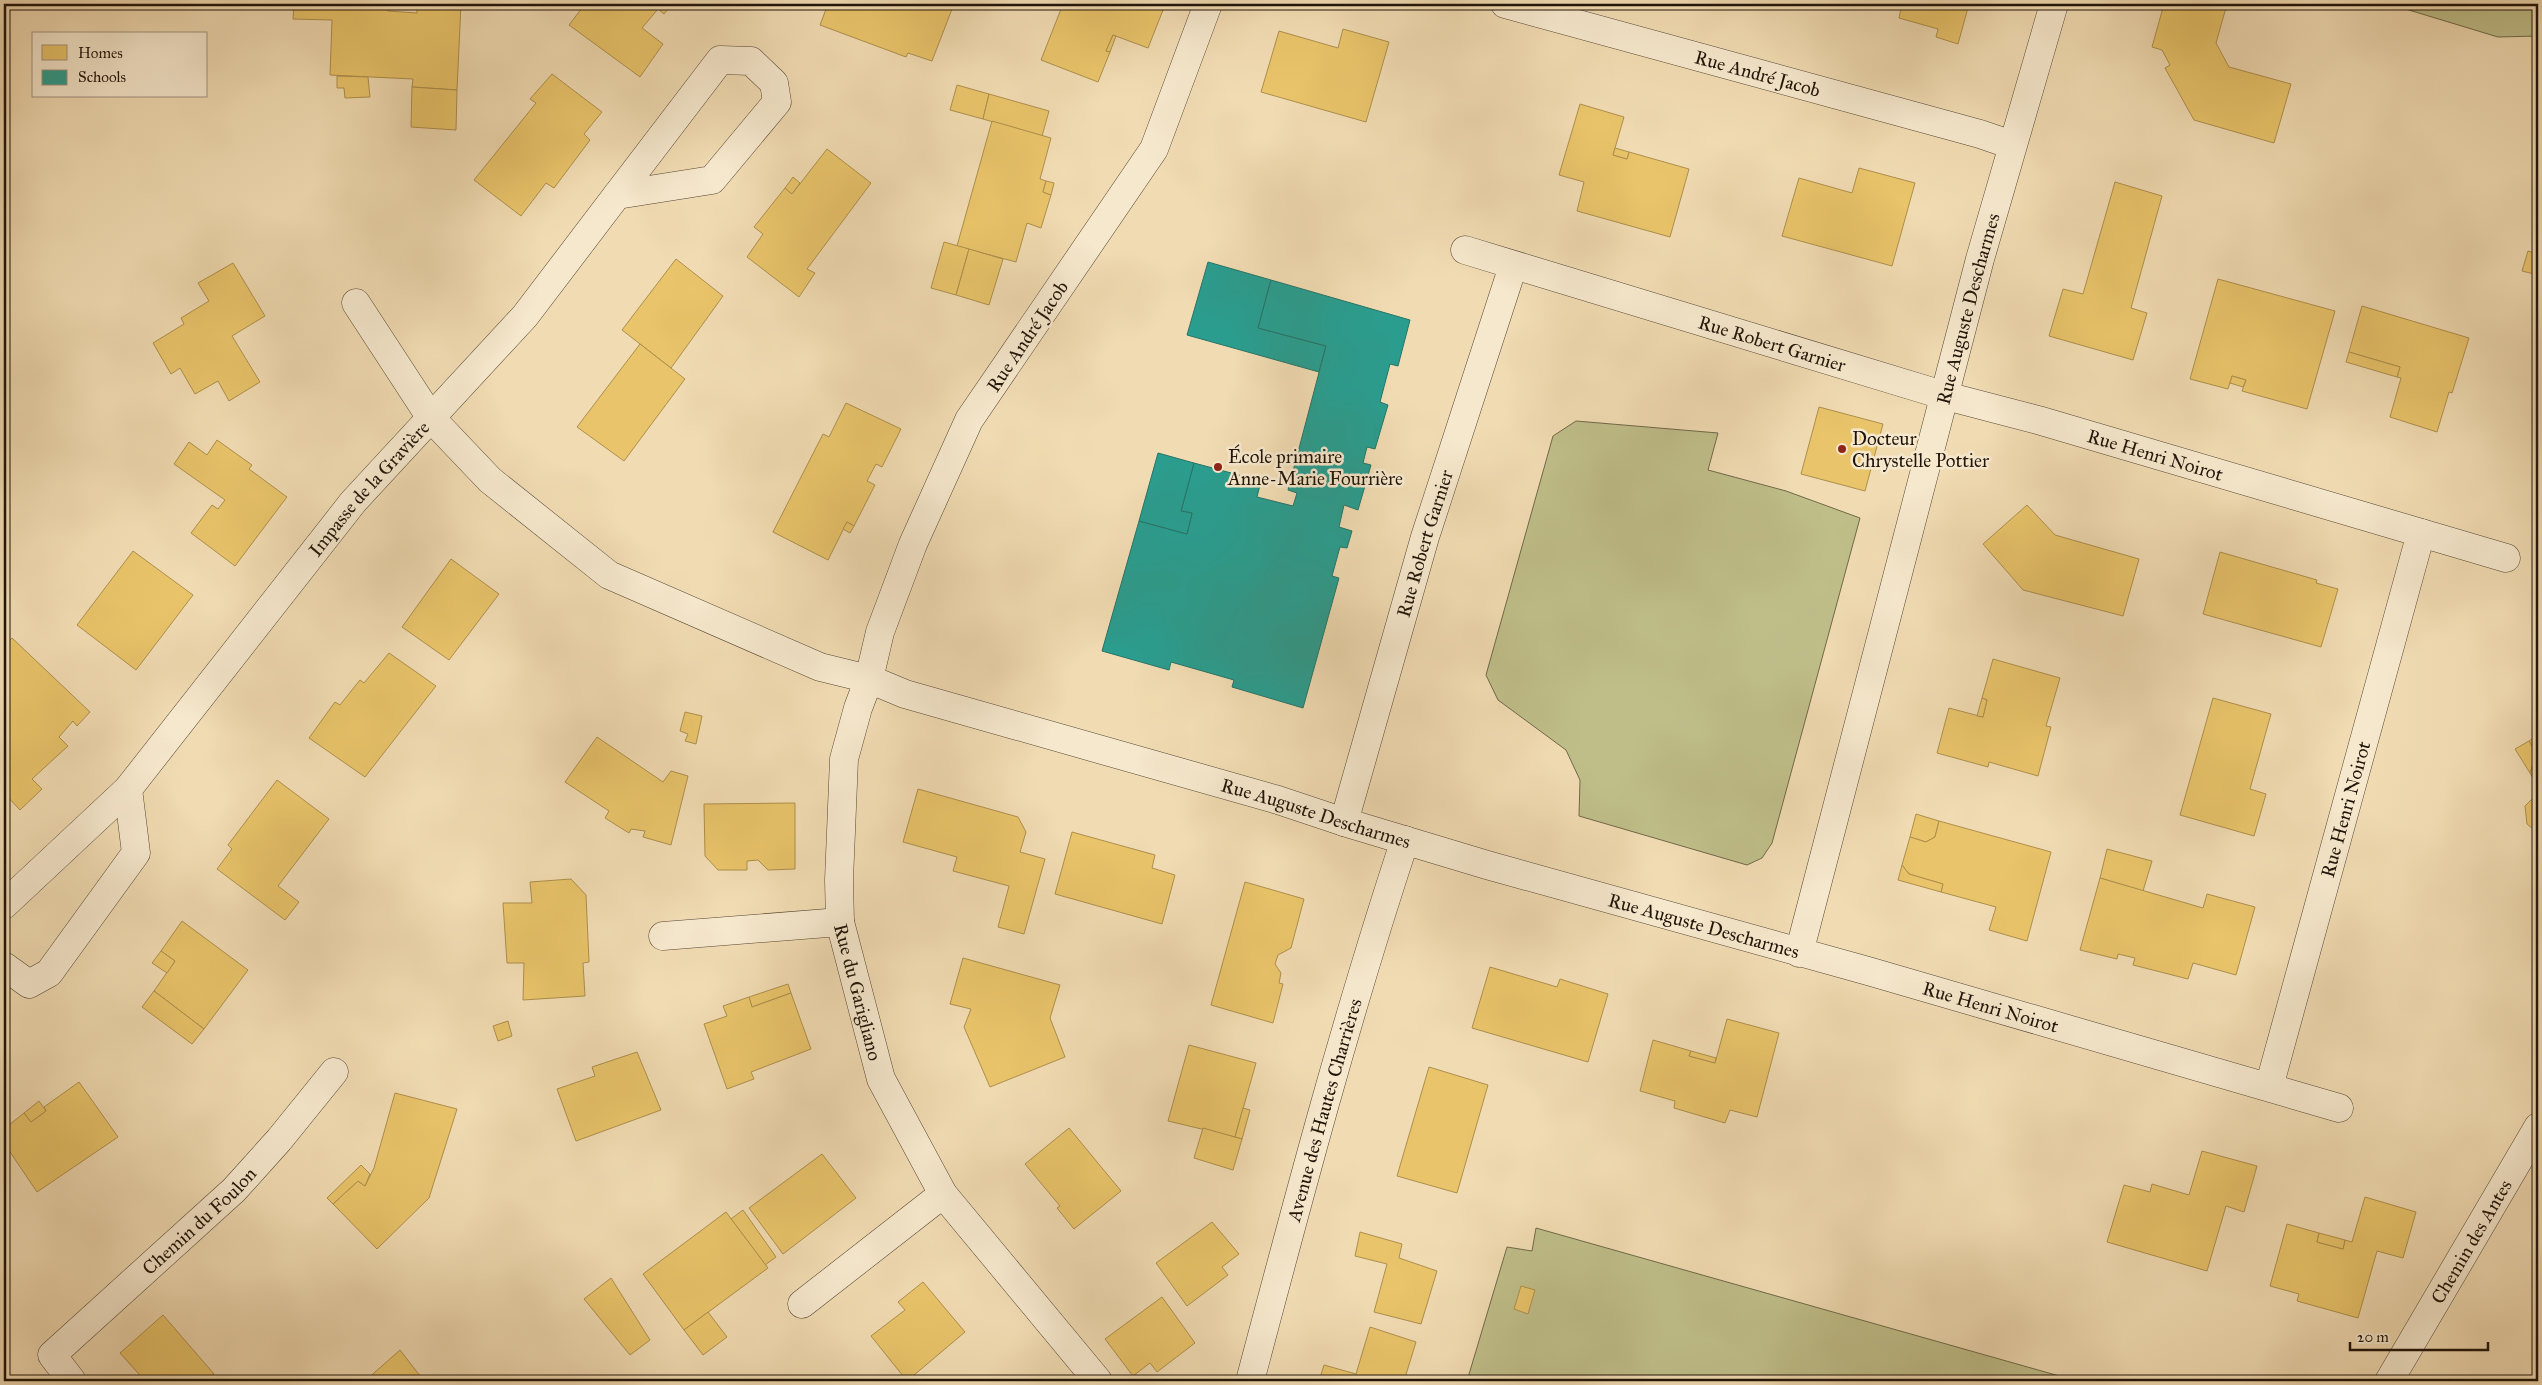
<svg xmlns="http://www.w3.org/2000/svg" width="2542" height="1385" viewBox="0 0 2542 1385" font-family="'IM FELL Great Primer',serif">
<rect width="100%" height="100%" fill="#f1dbb2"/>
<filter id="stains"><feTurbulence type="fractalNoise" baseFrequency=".004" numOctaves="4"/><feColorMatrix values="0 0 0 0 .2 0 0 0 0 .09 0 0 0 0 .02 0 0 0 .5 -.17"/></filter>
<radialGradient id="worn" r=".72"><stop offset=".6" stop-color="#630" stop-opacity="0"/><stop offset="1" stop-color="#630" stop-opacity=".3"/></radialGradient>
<g fill="#bfbe89" stroke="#706949">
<polygon points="2389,4 2538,4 2538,36 2498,37"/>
<polygon points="1576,421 1718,433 1708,470 1786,491 1860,518 1772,843 1762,858 1747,865 1579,816 1580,780 1566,750 1498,700 1486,675 1553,436"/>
<polygon points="1536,1228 2077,1381 1467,1381 1507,1247 1532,1251"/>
</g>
<g fill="#e9c46a" stroke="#ad8f4d">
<polygon points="294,4 388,4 388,11 417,13 417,4 461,4 457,90 412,87 413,79 330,75 332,20 293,19"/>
<polygon points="585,4 672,4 664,14 658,9 642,28 663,44 640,77 569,25"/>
<polygon points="828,4 938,4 952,9 932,61 908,53 906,57 820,25"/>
<polygon points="1063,4 1161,4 1165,5 1148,48 1113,35 1106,51 1110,52 1098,82 1041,60"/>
<polygon points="1902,4 1969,4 1958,44 1936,37 1938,29 1899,18"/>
<polygon points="2164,4 2227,4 2216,43 2229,67 2291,84 2274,143 2194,120 2165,68 2170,65 2162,50 2152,47"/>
<polygon points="1343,29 1389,42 1366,122 1261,92 1279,31 1338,48"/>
<polygon points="1113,35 1116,36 1110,52 1106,51"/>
<polygon points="552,74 602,112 584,134 590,140 554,188 546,183 521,216 474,180 536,103 530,99"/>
<polygon points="337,76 368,77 370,97 345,98 344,88 337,88"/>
<polygon points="957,85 989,94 983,119 950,110"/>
<polygon points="412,87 457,90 456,130 411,127"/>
<polygon points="989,94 1049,111 1042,136 983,119"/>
<polygon points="1580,104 1624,117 1613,155 1627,159 1629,152 1689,169 1670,237 1577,211 1584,182 1559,175"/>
<polygon points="992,121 1051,138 1040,179 1046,181 1043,192 1051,195 1041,228 1027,223 1016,262 957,246"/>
<polygon points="1615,148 1629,152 1627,159 1613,155"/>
<polygon points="827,149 871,183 807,269 815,273 799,297 747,257 763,234 754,227 785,188 792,194"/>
<polygon points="1859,168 1915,183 1892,266 1782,236 1799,178 1852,193"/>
<polygon points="793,177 800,183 792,194 785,188"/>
<polygon points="1046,181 1054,183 1051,195 1043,192"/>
<polygon points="2115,182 2162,196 2131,308 2147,313 2133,360 2049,336 2063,289 2083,294"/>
<polygon points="944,242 969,249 956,295 931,288"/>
<polygon points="969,249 1003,259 989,305 956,295"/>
<polygon points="2528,251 2538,254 2538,275 2522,271"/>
<polygon points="676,259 723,296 671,368 622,330"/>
<polygon points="233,263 265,316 232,336 260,382 229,401 218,381 195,394 180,368 171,374 153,343 184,324 181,318 209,301 198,283"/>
<polygon points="2218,279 2335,311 2307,409 2242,391 2246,380 2232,376 2228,389 2190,379"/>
<polygon points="2362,306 2469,338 2452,393 2449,392 2437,432 2390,417 2401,378 2397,377 2400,367 2349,352"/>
<polygon points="640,344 685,379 624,461 577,427"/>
<polygon points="2349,352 2400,367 2397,377 2346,362"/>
<polygon points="2232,376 2246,380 2243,387 2230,383"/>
<polygon points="846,403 901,429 882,467 876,464 867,481 875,485 854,526 847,522 828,560 773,532 823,434 829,437"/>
<polygon points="1819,407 1883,424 1865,491 1801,474"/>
<polygon points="217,440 252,465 249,469 287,497 235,566 191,533 212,505 218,509 225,500 174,464 189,442 207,455"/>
<polygon points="2027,505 2055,535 2139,559 2123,616 2023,590 1983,544"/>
<polygon points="847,522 854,526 850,533 843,529"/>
<polygon points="133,551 193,595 136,670 77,625"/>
<polygon points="2220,552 2317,580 2316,583 2338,589 2321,647 2203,614"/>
<polygon points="451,559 499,594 449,660 402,627"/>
<polygon points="12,638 90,712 77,726 73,721 59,737 68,746 32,779 42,789 20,810 4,793 4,704 9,699 4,694 4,646"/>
<polygon points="389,653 436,686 365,777 309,738 335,702 340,705 360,680 364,683"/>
<polygon points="1993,659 2060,678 2046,726 2051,727 2038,776 1989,762 1988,767 1937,753 1949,708 1983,717 1987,700 1982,698"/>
<polygon points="1982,698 1987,700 1983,717 1977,716"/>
<polygon points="2213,698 2271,714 2250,789 2266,794 2254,836 2180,815"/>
<polygon points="685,712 702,716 696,744 685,741 688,734 680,731"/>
<polygon points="2538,735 2538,756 2529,741"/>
<polygon points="597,737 663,782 671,771 688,776 671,845 643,837 645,831 631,829 629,833 605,818 609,811 565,782"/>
<polygon points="2529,741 2538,756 2534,761 2530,773 2515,749"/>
<polygon points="2538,758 2538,787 2530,773 2534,761"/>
<polygon points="277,780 329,819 278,886 299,902 285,920 217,869 232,849 228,845"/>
<polygon points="918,789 1018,817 1026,832 1020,852 1045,859 1024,934 998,927 1009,886 953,871 957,857 903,842"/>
<polygon points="2538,796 2538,833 2527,824 2525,806 2533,798"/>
<polygon points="795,803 795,869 768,870 758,860 747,861 747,870 718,870 705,856 704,804"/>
<polygon points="1916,814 1939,821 1935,837 1926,842 1910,837"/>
<polygon points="1939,821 2051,852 2027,941 1989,930 1996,907 1941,892 1943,884 1909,874 1902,865 1910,837 1926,842 1935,837"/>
<polygon points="1072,832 1155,855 1152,868 1175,875 1162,924 1055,894"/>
<polygon points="2107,849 2152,861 2143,891 2100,878"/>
<polygon points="1902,865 1909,874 1943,884 1941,892 1898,880"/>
<polygon points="2100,878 2203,908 2207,894 2255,907 2236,975 2193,963 2188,979 2133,965 2135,958 2118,954 2117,959 2080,950"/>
<polygon points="571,879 586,895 589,962 583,963 585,996 523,1000 524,963 507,963 503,903 532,903 530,882"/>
<polygon points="1245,882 1304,899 1291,948 1278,955 1275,964 1281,973 1279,983 1283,984 1273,1023 1211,1005"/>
<polygon points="182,921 248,970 204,1029 154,991 175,961 161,951"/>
<polygon points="161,951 175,961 167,973 152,963"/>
<polygon points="963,958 1060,985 1050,1018 1065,1057 990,1087 964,1027 971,1009 950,1004"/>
<polygon points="1490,967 1557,987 1560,979 1608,994 1588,1062 1472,1028"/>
<polygon points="788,984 791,993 752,1007 749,997"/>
<polygon points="154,991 204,1029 192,1044 142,1007"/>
<polygon points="791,993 811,1049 751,1072 754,1079 727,1089 704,1024 727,1016 723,1006 749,997 752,1007"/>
<polygon points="1727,1019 1779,1033 1757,1117 1730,1110 1725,1123 1674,1108 1675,1101 1640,1091 1653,1040 1691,1051 1689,1056 1715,1063"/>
<polygon points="508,1021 512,1036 498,1041 493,1026"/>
<polygon points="1189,1045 1256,1063 1235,1137 1168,1121"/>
<polygon points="1691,1051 1716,1058 1715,1063 1689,1056"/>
<polygon points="637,1052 661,1110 576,1141 557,1089 595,1076 592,1067"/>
<polygon points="1429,1067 1488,1085 1457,1193 1397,1176"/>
<polygon points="79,1082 118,1137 37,1192 4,1143 4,1129 24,1113 31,1122 46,1111 44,1107"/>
<polygon points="395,1093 457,1109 429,1198 377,1249 333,1204 358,1181 365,1186 374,1168"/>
<polygon points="39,1101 46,1111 31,1122 24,1113"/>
<polygon points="1243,1108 1250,1110 1242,1139 1235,1137"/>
<polygon points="1069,1128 1121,1191 1074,1229 1057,1208 1060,1206 1025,1164"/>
<polygon points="1203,1128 1242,1139 1233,1170 1194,1158"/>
<polygon points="2202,1151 2257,1166 2244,1212 2226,1206 2207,1271 2107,1242 2124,1185 2150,1192 2152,1184 2189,1195"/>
<polygon points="822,1154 856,1198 783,1254 749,1208"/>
<polygon points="361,1165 370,1174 365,1186 358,1181 333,1204 327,1198"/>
<polygon points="2365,1197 2416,1212 2403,1258 2377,1251 2358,1318 2297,1301 2299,1294 2270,1286 2287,1224 2319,1233 2317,1242 2343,1249 2345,1240 2352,1242"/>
<polygon points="743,1210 776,1257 765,1265 731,1219"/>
<polygon points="726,1212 768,1268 684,1330 643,1274"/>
<polygon points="1212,1222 1239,1254 1222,1267 1228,1275 1187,1306 1156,1263"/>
<polygon points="1360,1232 1402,1244 1399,1258 1437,1271 1421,1324 1374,1312 1387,1264 1355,1256"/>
<polygon points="2319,1233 2345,1240 2343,1249 2317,1242"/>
<polygon points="611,1278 650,1340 630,1355 584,1299"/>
<polygon points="923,1282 965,1332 907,1381 871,1336 905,1310 898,1302"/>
<polygon points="1521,1286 1535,1290 1528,1314 1514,1309"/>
<polygon points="1162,1297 1195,1343 1157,1372 1150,1363 1133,1376 1105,1339"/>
<polygon points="708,1312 727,1337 703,1355 684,1330"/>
<polygon points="163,1315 214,1374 209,1378 211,1381 145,1381 120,1353"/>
<polygon points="1370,1327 1416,1342 1404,1381 1319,1381 1324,1365 1356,1374"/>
<polygon points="400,1350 424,1381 365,1381"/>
</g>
<g fill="#2a9d8f" stroke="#277467">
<polygon points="1208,262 1271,280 1258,328 1326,346 1319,372 1187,335"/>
<polygon points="1271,280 1410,320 1398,366 1390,364 1380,402 1388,405 1375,449 1367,447 1363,463 1371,465 1358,510 1344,505 1339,527 1352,531 1347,548 1340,547 1332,576 1339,578 1303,708 1232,687 1234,680 1171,662 1169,670 1102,651 1139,521 1187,534 1192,513 1181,511 1194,463 1261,481 1257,497 1293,506 1297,493 1288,490 1326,346 1258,328"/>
<polygon points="1158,453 1194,463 1181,511 1192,513 1187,534 1139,521"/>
</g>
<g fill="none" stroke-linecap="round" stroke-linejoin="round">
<defs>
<g id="minor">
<path id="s1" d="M1208,4L1154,149L969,420L913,544L880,632L869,679L905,694L1278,800L1344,822L1487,865L1868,971L2339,1108"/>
<path id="s2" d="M1505,4L1980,134L2012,145"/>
<polygon points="720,60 751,61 774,83 777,102 712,180 617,195"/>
<path id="s3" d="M1465,250L1946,396L2038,420L2506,558"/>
<polyline points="356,303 431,418 490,480 609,575 820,667 869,679 858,708 844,759 839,880 840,922"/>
<path id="s4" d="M1344,822L1425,537L1513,266"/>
<path id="s5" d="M4,905L128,789L353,502L525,316L617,195"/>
<path id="s6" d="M663,936L840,922L881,1079L943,1194L1098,1381"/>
<path id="s7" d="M1799,953L1980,259L2054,4"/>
<polyline points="4,966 29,984 49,973 136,853 128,789"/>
<path id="s8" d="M2269,1087L2421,533"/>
<polyline points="802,1304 943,1194"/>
<path id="s9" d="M72,1381L52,1355L234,1190L279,1140L334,1072"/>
<path id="s10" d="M1250,1381C1298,1200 1346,1018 1405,840"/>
<path id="s11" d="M2389,1381L2538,1127"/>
</g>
</defs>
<use href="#minor" stroke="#544633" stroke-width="29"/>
<use href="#minor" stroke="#f6e8cd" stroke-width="28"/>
</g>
<g fill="#8f2418" stroke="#f6e8cd" stroke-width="2">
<circle cx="1842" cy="449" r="5"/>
<circle cx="1218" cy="467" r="5"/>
</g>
<g text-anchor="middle" stroke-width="5" stroke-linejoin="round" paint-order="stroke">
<g font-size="19" fill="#201409" stroke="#f6e8cd">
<text dy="7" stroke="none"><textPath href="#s2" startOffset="262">Rue André Jacob</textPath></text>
<text dy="7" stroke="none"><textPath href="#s7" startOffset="666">Rue Auguste Descharmes</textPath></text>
<text transform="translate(1027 336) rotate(-56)" y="7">Rue André Jacob</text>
<text dy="7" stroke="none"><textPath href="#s3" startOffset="321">Rue Robert Garnier</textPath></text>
<text dy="7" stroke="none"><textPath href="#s3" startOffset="720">Rue Henri Noirot</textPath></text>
<text dy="7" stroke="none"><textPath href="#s5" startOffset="555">Impasse de la Gravière</textPath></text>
<text dy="7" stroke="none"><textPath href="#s4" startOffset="290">Rue Robert Garnier</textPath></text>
<text dy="7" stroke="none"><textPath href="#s8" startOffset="288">Rue Henri Noirot</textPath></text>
<text dy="7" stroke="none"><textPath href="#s1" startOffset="1228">Rue Auguste Descharmes</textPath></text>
<text dy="7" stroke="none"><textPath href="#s1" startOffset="1632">Rue Auguste Descharmes</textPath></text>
<text dy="7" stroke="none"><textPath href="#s6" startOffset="250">Rue du Garigliano</textPath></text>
<text dy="7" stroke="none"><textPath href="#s1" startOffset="1930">Rue Henri Noirot</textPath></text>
<text dy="7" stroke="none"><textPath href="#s10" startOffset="281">Avenue des Hautes Charrières</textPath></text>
<text dy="7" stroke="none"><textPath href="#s9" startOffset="232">Chemin du Foulon</textPath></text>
<text dy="7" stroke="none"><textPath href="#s11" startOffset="162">Chemin des Antes</textPath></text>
</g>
<g font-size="19" fill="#201409" stroke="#f6e8cd" text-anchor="start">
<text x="1852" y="445">Docteur<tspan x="1852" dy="22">Chrystelle Pottier</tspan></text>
<text x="1228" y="463">École primaire<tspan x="1228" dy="22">Anne-Marie Fourrière</tspan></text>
</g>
</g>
<rect width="2542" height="1385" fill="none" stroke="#f1dbb2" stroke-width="20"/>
<rect x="5" y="5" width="2532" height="1375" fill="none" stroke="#201409" stroke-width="2.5"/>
<rect x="10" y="10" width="2522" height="1365" fill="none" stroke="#201409"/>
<rect x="32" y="32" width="175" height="65" fill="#f6e8cd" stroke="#a0937f"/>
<rect x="42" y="45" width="25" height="15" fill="#e9c46a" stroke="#a0937f"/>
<text x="78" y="58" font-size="15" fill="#201409">Homes</text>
<rect x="42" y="70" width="25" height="15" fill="#2a9d8f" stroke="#a0937f"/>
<text x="78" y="82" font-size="15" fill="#201409">Schools</text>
<path d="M2350 1342v8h138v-8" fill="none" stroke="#201409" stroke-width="2.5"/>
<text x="2357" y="1342" font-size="15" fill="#201409" stroke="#f6e8cd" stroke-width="4" paint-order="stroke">20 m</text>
<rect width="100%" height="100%" filter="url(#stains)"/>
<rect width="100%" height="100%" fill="url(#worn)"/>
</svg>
